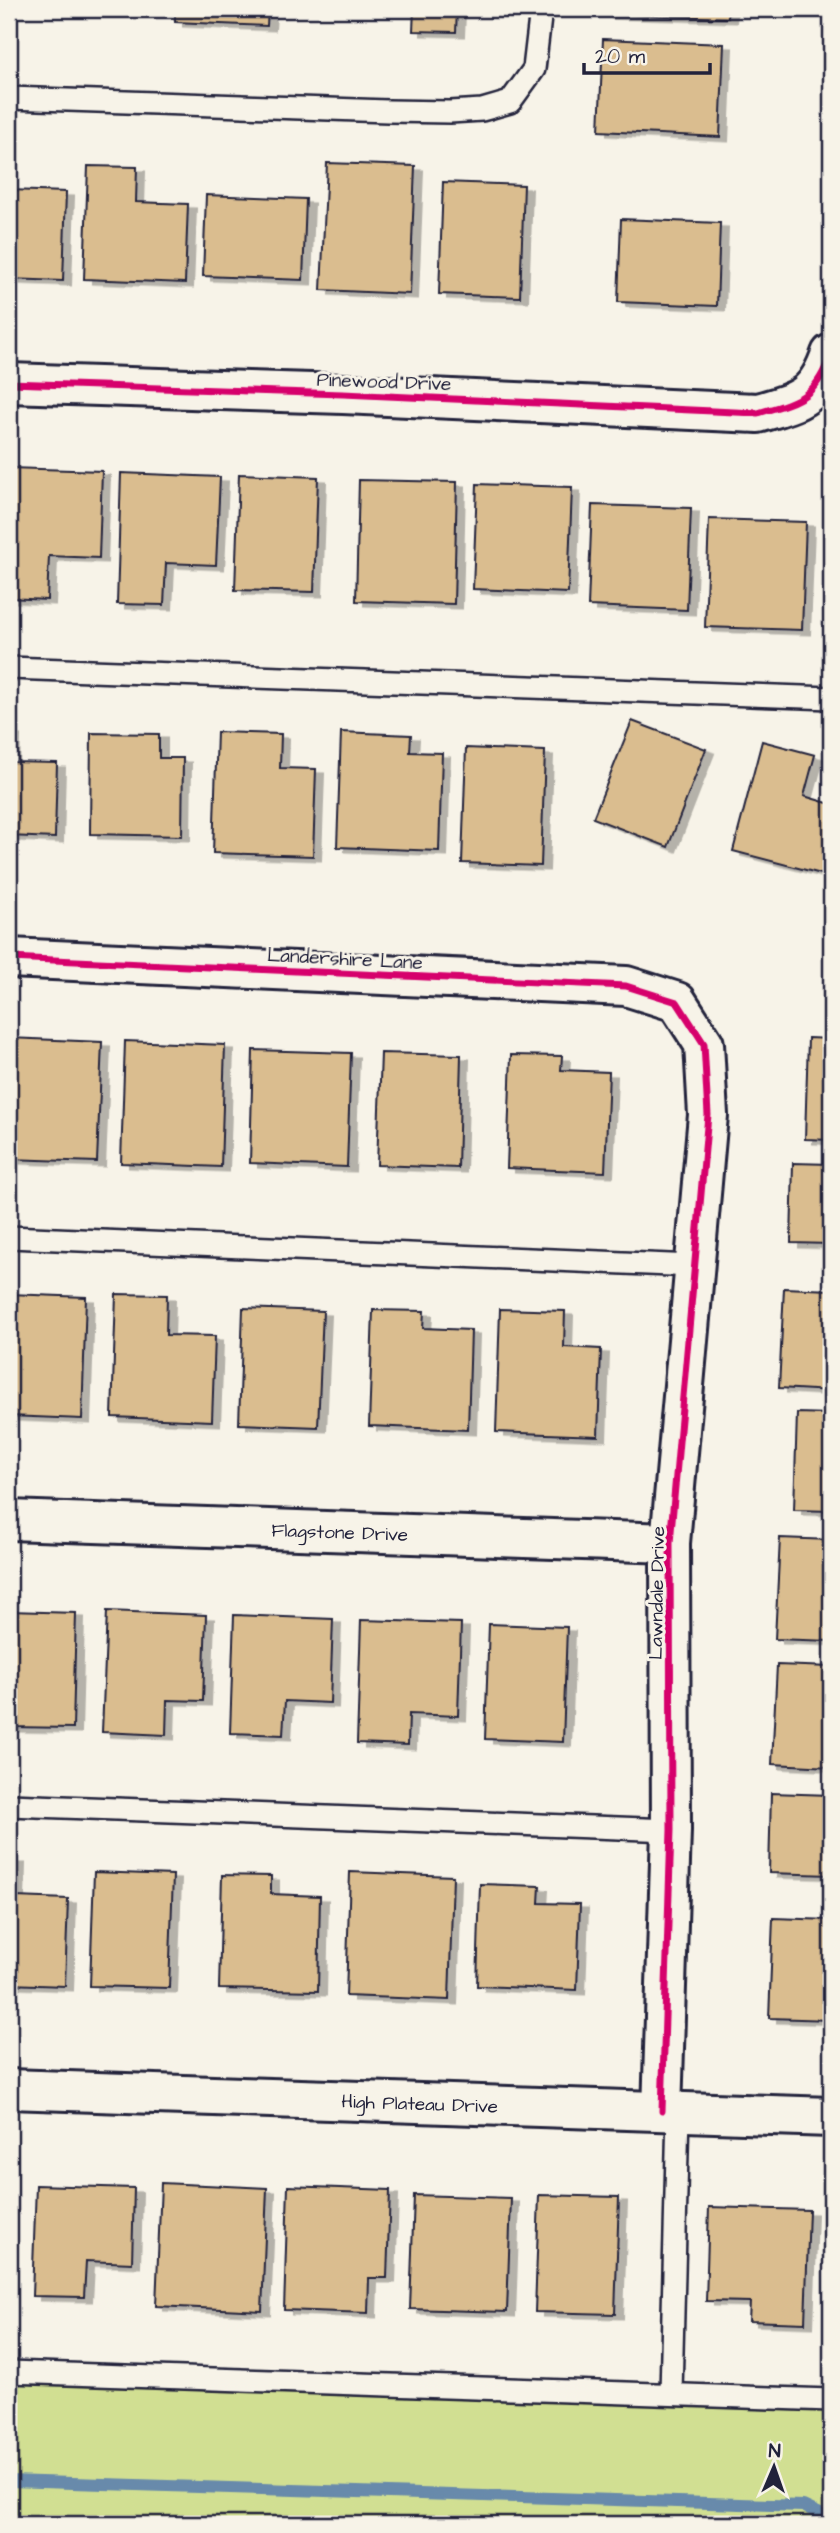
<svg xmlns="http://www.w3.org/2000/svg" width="840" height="2533" viewBox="0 0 840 2533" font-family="'Architects Daughter',sans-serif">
<defs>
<filter id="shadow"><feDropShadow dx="8" dy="4.5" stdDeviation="0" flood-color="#0004"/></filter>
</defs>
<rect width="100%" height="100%" fill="#f7f3e8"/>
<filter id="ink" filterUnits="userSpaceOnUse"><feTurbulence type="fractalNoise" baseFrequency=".0143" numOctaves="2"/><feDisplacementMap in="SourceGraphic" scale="14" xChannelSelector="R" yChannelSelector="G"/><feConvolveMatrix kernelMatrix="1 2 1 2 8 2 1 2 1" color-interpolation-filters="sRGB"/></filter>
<g filter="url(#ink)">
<polygon fill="#d1df92" stroke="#7a8066" stroke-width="2" points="9,2383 831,2411 831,2524 9,2524"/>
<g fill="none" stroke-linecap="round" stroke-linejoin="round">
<polyline stroke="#678aab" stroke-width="12" points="9,2481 803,2506 831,2519"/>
</g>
<g fill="#dabd8f" stroke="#22223b" stroke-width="2" filter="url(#shadow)">
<polygon points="175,9 268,9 267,26 175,22"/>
<polygon points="414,9 457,9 456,32 413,31"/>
<polygon points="604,9 729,9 728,18 604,14"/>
<polygon points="603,39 724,44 720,137 599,131"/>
<polygon points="327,163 415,166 410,294 321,290"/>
<polygon points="88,166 137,167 136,202 188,204 185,283 84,279"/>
<polygon points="443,182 524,185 520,297 439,294"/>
<polygon points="9,190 66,192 63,281 9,279"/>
<polygon points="206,195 306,199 303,280 203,276"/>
<polygon points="621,219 720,223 717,306 618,302"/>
<polygon points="9,468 102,471 99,558 49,556 47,600 9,598"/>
<polygon points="121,473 220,477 216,565 166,563 164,605 117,604"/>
<polygon points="239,474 318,477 314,592 235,590"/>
<polygon points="359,480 457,482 454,604 356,601"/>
<polygon points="477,484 572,487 568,593 473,589"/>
<polygon points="592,505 691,508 687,610 588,606"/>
<polygon points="709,519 806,522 802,630 705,627"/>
<polygon points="632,721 706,749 668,847 593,818"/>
<polygon points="9,731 12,731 11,762 57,763 55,838 9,836"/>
<polygon points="217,732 281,734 280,768 316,769 313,856 213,853"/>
<polygon points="341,732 411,735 410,752 442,753 439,851 337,847"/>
<polygon points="91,733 159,734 159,758 183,758 182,836 90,834"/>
<polygon points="762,741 815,755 804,796 831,804 831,852 825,875 733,851"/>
<polygon points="466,748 545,751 541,866 462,863"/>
<polygon points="9,1038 102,1042 97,1162 9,1159"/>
<polygon points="808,1038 831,1039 831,1140 805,1139"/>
<polygon points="125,1041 225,1045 221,1167 121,1163"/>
<polygon points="253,1050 351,1053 347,1167 250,1163"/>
<polygon points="381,1053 461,1055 458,1168 377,1165"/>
<polygon points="511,1055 562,1056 561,1070 609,1072 605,1172 507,1168"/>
<polygon points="793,1163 831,1164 831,1244 791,1243"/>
<polygon points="784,1288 831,1290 831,1391 779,1388"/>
<polygon points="9,1294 86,1297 82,1419 9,1416"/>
<polygon points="116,1294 167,1295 166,1335 215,1336 212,1421 112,1417"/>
<polygon points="243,1308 323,1311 318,1427 239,1424"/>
<polygon points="500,1309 565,1311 564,1347 601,1349 598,1436 496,1432"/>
<polygon points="373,1310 424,1311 423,1328 471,1330 468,1430 369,1426"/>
<polygon points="797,1413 831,1414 831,1511 794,1510"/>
<polygon points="780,1538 831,1540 831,1641 775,1639"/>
<polygon points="9,1611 76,1613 73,1728 9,1727"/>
<polygon points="107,1611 206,1615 203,1701 167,1700 166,1735 102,1732"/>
<polygon points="234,1615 333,1619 330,1703 285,1701 283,1735 230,1733"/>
<polygon points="361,1620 461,1623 458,1716 409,1714 408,1745 357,1743"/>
<polygon points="489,1624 567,1627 563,1742 485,1739"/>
<polygon points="777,1665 831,1667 831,1767 772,1764"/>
<polygon points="771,1793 831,1795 831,1875 769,1873"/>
<polygon points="9,1859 17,1859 16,1897 68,1899 65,1986 9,1984"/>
<polygon points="94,1872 173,1875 169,1988 90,1986"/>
<polygon points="350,1872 453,1876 449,2000 346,1996"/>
<polygon points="222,1875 271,1876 271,1894 320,1896 318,1991 219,1989"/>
<polygon points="480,1884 540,1886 539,1903 580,1904 577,1990 477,1986"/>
<polygon points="773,1918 831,1920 831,2020 769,2018"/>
<polygon points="161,2183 267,2188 262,2311 156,2306"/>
<polygon points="36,2185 134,2188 132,2263 86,2261 84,2297 32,2296"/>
<polygon points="288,2186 390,2190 387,2278 369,2278 368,2313 284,2310"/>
<polygon points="414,2195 511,2198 507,2312 410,2309"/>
<polygon points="539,2195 619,2197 615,2314 535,2312"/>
<polygon points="709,2207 809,2210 805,2323 749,2321 750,2302 706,2301"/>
<polygon points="831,2215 831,2328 827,2328"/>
</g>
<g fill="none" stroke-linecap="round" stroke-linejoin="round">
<defs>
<g id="lane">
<polyline points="9,98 388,111 450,112 482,110 510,102 534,69 541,9"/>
<polyline points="9,668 831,698"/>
<polyline points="9,1237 694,1266"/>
<polyline points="9,1805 671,1830"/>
<polyline points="9,2372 831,2400"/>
<polyline points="671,2393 678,2112"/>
</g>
<g id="street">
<path d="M9,383L343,394L758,413C799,401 816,398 831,354"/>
<polyline points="9,958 626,986 677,1002 704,1044 708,1115 670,1543 671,1830 662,2111"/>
<path id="s1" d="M9,1520L670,1543"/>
<path id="s2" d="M9,2089L831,2117"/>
</g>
</defs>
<use href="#lane" stroke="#22223b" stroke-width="26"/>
<use href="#street" stroke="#22223b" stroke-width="44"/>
<use href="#lane" stroke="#f7f3e8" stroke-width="21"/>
<use href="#street" stroke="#f7f3e8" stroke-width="38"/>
<defs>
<g id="cycleway">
<path d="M9,383L343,394L758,413C799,401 816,398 831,354"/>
<polyline points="9,958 626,986 677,1002 704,1044 708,1115 670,1543 671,1830 662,2111"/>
</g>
</defs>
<use href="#cycleway" stroke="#f7f3e8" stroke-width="11"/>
<use href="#cycleway" stroke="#d6006c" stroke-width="7"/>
</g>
</g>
<g text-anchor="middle" stroke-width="6" stroke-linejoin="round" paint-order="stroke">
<g font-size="19" fill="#22223b" stroke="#f7f3e8">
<text transform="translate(384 381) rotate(2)" y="7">Pinewood Drive</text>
<text transform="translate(345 958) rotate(3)" y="7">Landershire Lane</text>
<text dy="7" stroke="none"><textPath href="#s1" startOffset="331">Flagstone Drive</textPath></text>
<text transform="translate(656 1593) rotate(-89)" y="7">Lawndale Drive</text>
<text dy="7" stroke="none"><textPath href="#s2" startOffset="411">High Plateau Drive</textPath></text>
</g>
</g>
<rect width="840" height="2533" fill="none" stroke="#f7f3e8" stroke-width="35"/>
<rect x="18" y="18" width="805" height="2498" fill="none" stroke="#22223b" stroke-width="2.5" filter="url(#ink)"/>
<g transform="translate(774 2467) rotate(2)" stroke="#f7f3e8" stroke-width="5" paint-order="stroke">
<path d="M0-5L12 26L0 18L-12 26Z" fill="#22223b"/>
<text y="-10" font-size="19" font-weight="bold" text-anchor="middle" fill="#22223b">N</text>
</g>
<path d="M584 63v10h126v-10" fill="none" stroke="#22223b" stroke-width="3.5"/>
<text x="595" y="63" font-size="21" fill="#22223b" stroke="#f7f3e8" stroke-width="5" paint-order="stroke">20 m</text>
</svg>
